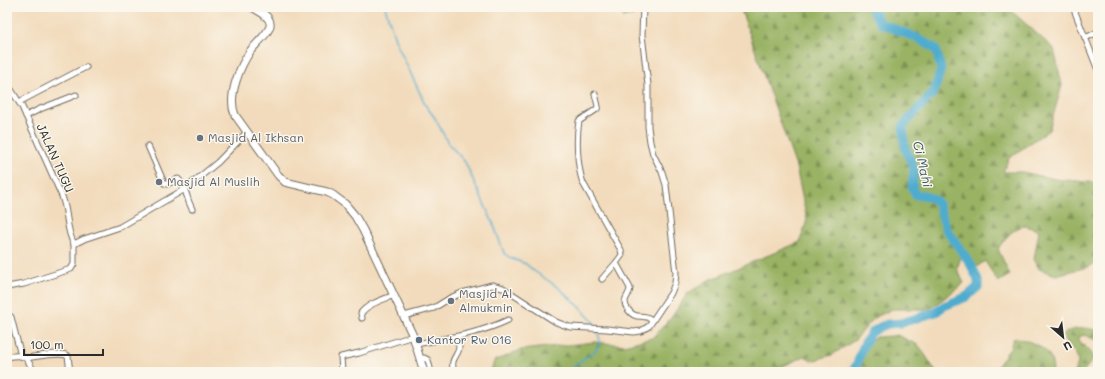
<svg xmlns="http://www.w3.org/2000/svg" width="1105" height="379" viewBox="0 0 1105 379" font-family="Mali,sans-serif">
<defs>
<pattern id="forest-firs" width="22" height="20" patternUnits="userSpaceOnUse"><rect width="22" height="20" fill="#99b264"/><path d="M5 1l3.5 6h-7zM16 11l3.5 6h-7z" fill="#7d9153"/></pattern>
</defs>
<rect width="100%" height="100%" fill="#fbf7ec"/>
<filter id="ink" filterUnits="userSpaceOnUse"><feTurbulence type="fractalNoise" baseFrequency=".025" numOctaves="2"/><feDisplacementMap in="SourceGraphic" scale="8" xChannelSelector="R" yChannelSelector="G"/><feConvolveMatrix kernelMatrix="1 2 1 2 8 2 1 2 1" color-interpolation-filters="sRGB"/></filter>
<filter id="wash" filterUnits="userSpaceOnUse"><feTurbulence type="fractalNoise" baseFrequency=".012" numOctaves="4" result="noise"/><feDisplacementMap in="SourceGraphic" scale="16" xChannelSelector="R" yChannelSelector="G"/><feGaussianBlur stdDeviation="0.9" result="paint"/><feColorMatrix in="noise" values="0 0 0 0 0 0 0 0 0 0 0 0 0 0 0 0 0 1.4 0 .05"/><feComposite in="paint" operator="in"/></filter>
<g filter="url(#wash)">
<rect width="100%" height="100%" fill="#f2dbbc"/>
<g fill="url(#forest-firs)" stroke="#626e48">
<polygon points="621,7 656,7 624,18"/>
<path d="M740,7H1007L1054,49L1062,85L1049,130L1009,158L1003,172H1022L1055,179L1098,183V262L1088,267L1056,275L1039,269L1034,259L1039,231C1035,229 1028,226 1024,226C1012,228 1004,240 998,249L1010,275L998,282L985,261L975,268L961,257L957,269L964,283L930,309H892L874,318L855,340L832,355L811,361L805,356L770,372H491L494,361L521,350L595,342L624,345L652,338L671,318L687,294L707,281L800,242L807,220L796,167Z"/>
<path d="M1085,328L1098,330V341L1084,335L1079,337V340C1084,346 1094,353 1093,361L1091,362L1083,372H1074C1075,369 1078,365 1078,362C1078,351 1066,345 1063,335C1068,329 1077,329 1085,328Z"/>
<polygon points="897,335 916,344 920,347 936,372 847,372 858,366 868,343 877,337 892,336"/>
<path d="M1018,338C1030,342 1046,346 1051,359C1052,363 1053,368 1053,372H993L995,370L1010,348L1013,339Z"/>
</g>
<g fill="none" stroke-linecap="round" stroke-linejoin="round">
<g stroke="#4facce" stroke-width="1.5">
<polyline points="385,7 396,42 426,106 435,118 448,143 465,162 493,223 504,253 510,258 526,264 534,271 559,288 580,307 594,323 595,327"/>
<path d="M566,372L596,350C601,344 600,338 597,330"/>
</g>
<polyline stroke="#4facce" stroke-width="9" points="851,372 857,365 860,354 865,343 871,333 880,327 888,324 901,323 936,312 944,306 966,297 978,287 978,280 970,263 946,229 938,203 935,200 924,195 916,195 912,188 914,169 905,148 903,126 919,108 934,92 941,69 936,49 915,37 880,23 871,7"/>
</g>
</g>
<g filter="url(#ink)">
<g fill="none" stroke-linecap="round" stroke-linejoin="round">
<defs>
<g id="street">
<polyline points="1073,7 1098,70"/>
<polyline points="1085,38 1098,32"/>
<path d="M7,83L22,107L61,194C63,198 64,203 65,207C68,220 67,232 74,244"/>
<path d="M595,94L598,106L597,109L579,121C576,138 577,166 583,183L621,250L622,255L616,263L630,288C630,294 625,297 625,302C625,307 630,313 634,315C640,318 644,314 652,320"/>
<polyline points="19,102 86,67"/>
<polyline points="26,116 40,109 76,95"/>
<path d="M148,146L164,183L167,184L178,179C184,184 185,190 187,196C188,200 190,205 192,209"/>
<polyline points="602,279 616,263"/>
<polyline points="7,287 24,284 71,269 74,264 74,244 84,239 120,227 185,189 218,162 247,132"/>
<polyline points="7,314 11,317 21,356"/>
<polyline points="404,316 434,308 450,298 462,293 492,285 503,288 537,310 556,322 564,325 570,327 607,329 634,332 641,331 649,326 671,293 675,283 676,273 666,185 662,172 653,154 650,142 648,127 648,85 642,35 643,7"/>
<path d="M362,318L361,313C369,303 383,300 394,295"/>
<path d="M416,344C447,338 479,334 508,320"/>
<path d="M7,357C24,353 27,357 34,372"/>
<path d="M26,358C36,357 60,351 68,356L70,372"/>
<polyline points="420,359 424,358 428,360 431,372"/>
<polyline points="342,372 341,357 359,353 413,336"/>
<path d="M454,372C449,358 459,356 459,347C459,343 457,340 456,337"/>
</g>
<path id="secondary" d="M252,7C258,11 269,15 270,23C272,30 256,44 251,50C240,66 227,96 235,115L278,175L285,182L327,192L333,195L345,204L355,216L363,230L413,336L424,372"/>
</defs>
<use href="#street" stroke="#71695e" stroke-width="7"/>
<use href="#secondary" stroke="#71695e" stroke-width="9"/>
<use href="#street" stroke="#fff" stroke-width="5"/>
<use href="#secondary" stroke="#fff" stroke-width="7"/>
</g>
</g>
<g fill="#6b7280" stroke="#fbf7ec" stroke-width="1.5">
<circle cx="200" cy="138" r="4"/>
<circle cx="159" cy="182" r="4"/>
<circle cx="451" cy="301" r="4"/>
</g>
<circle fill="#5c6f8a" stroke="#fbf7ec" stroke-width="1.5" cx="419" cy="340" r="4"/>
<g text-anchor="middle" stroke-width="3" stroke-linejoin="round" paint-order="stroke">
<g font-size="12" fill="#5b616d" stroke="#fbf7ec" text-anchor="start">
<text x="208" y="142">Masjid Al Ikhsan</text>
<text x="167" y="186">Masjid Al Muslih</text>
<text x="459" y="298">Masjid Al<tspan x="459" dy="14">Almukmin</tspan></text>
</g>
<g font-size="12" fill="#2b2b2b" stroke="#fbf7ec">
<text transform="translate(55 158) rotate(66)" y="4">JALAN TUGU</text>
</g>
<g font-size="12" fill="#4e5e75" stroke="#fbf7ec" text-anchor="start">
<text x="427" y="344">Kantor Rw 016</text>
</g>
<g font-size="13" font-style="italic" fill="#385864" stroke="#fbf7ec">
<text transform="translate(923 164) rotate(77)" y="5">Ci Mahi</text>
</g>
</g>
<rect width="1105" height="379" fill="none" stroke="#fbf7ec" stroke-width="24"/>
<g transform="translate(1063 337) rotate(152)" stroke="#fbf7ec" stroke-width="3" paint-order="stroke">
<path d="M0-3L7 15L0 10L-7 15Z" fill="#2b2b2b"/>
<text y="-6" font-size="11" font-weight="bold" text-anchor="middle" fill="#2b2b2b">U</text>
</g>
<path d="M24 349v6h79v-6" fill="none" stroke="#2b2b2b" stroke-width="2"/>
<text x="30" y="349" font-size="12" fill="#2b2b2b" stroke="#fbf7ec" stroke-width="3" paint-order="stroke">100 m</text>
</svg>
